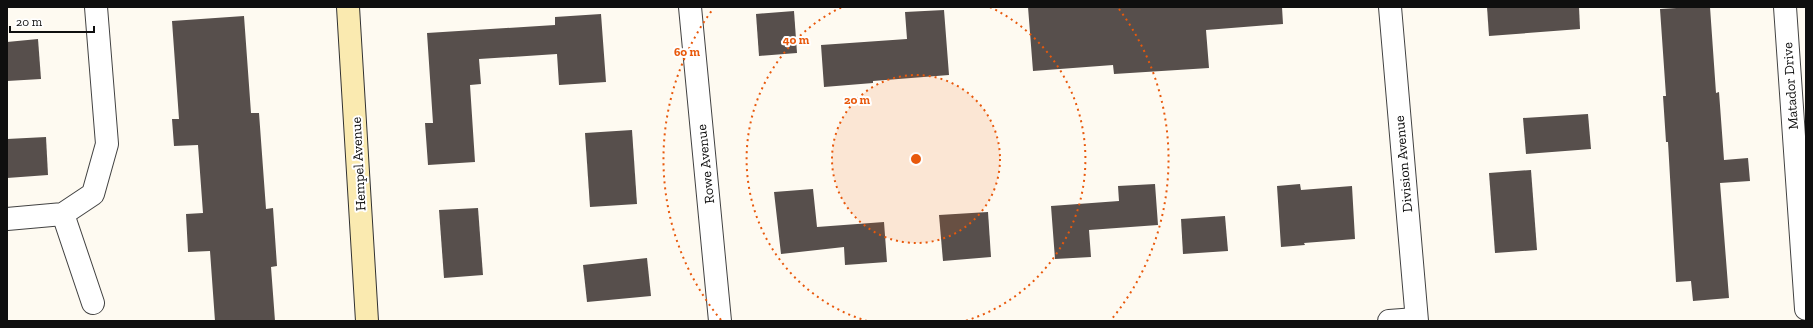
<svg xmlns="http://www.w3.org/2000/svg" width="1813" height="328" viewBox="0 0 1813 328" font-family="'Zilla Slab',serif">
<rect width="100%" height="100%" fill="#fefaf1"/>
<g fill="#574f4c">
<polygon points="1028,7 1282,7 1283,24 1206,30 1209,68 1114,74 1113,65 1033,71"/>
<polygon points="1487,7 1579,7 1580,29 1489,36"/>
<polygon points="1693,7 1710,7 1716,93 1719,92 1724,160 1748,158 1750,181 1720,183 1729,298 1693,301 1691,281 1676,282 1668,142 1666,142 1663,96 1666,96 1660,9"/>
<polygon points="944,10 949,75 873,81 873,83 824,87 821,45 907,39 905,12"/>
<polygon points="794,11 797,53 759,56 756,14"/>
<polygon points="601,14 606,82 559,85 557,54 479,59 481,84 470,85 475,162 428,165 425,123 433,123 427,33 555,25 555,17"/>
<polygon points="244,16 251,113 259,113 266,209 273,208 277,266 271,267 275,321 215,321 210,251 188,252 186,214 203,213 198,145 174,146 172,119 179,119 172,21"/>
<polygon points="38,39 41,79 7,81 7,42"/>
<polygon points="1588,114 1591,149 1526,154 1523,118"/>
<polygon points="632,130 637,204 590,207 585,133"/>
<polygon points="46,137 48,175 7,178 7,139"/>
<polygon points="1531,170 1537,250 1495,253 1489,173"/>
<polygon points="1155,184 1158,225 1089,230 1091,257 1055,259 1051,206 1119,201 1118,186"/>
<polygon points="1300,184 1301,190 1352,186 1355,239 1304,243 1305,245 1281,247 1277,186"/>
<polygon points="813,189 817,227 884,222 887,262 845,265 844,247 781,254 774,192"/>
<polygon points="478,208 483,275 444,278 439,210"/>
<polygon points="988,212 991,257 943,261 939,215"/>
<polygon points="1225,216 1228,251 1183,254 1181,219"/>
<polygon points="647,258 651,296 587,302 583,265"/>
</g>
<g fill="none" stroke-linecap="round" stroke-linejoin="round">
<defs>
<g id="street">
<polyline points="690,7 720,321"/>
<polyline points="1390,7 1417,321"/>
<polyline points="1785,7 1806,309"/>
<polyline points="63,214 93,303"/>
<polyline points="7,219 63,214 93,194 107,144 96,7"/>
<polyline points="1389,321 1416,319"/>
</g>
<polyline id="secondary" points="348,7 367,321"/>
</defs>
<use href="#street" stroke="#424242" stroke-width="24"/>
<use href="#secondary" stroke="#313131" stroke-width="24"/>
<use href="#street" stroke="#fff" stroke-width="22"/>
<use href="#secondary" stroke="#faeab0" stroke-width="22"/>
</g>
<circle cx="916" cy="159" r="84" fill="#e8590c" fill-opacity=".12"/>
<g fill="none" stroke="#e8590c" stroke-width="2" stroke-dasharray="2 4">
<circle cx="916" cy="159" r="84"/>
<path d="M867 321A169 169 0 0 1 842 7M990 7A169 169 0 0 1 965 321"/>
<path d="M721 320A253 253 0 0 1 713 9M1119 9A253 253 0 0 1 1111 320"/>
</g>
<g text-anchor="middle" stroke-width="4" stroke-linejoin="round" paint-order="stroke">
<g font-size="14" fill="#0f0f0f" stroke="#fff">
<text transform="translate(1790 86) rotate(-94)" y="5">Matador Drive</text>
<text transform="translate(358 164) rotate(-93)" y="5">Hempel Avenue</text>
<text transform="translate(705 164) rotate(-96)" y="5">Rowe Avenue</text>
<text transform="translate(1403 164) rotate(-95)" y="5">Division Avenue</text>
</g>
</g>
<circle cx="916" cy="159" r="6" fill="#e8590c" stroke="#fff" stroke-width="2"/>
<g font-size="12" text-anchor="middle" font-weight="bold" fill="#e8590c" stroke="#fff" stroke-width="4" stroke-linejoin="round" paint-order="stroke">
<text x="796" y="44">40 m</text>
<text x="687" y="56">60 m</text>
<text x="857" y="104">20 m</text>
</g>
<rect width="1813" height="328" fill="none" stroke="#0f0f0f" stroke-width="16"/>
<path d="M10 26v6h84v-6" fill="none" stroke="#0f0f0f" stroke-width="2"/>
<text x="16" y="26" font-size="12" fill="#0f0f0f" stroke="#ffffff" stroke-width="3" paint-order="stroke">20 m</text>
</svg>
